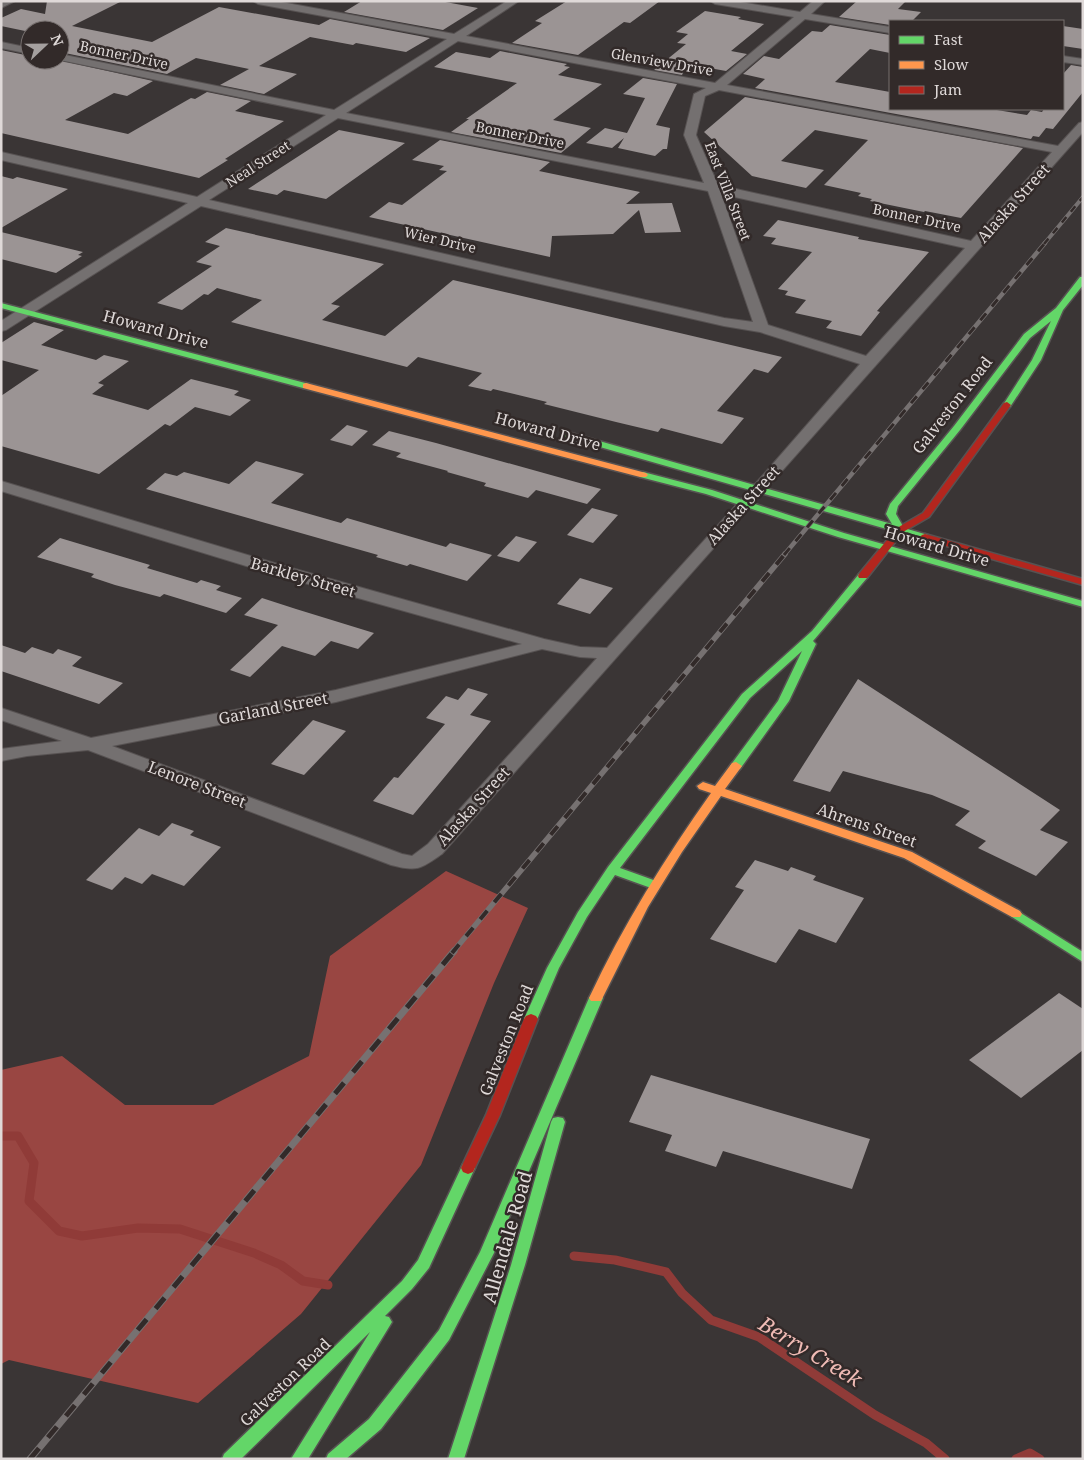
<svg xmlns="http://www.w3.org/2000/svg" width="1084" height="1460" viewBox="0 0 1084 1460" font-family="'Noto Serif',serif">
<rect width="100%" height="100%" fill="#3a3535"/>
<polygon fill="#994642" points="446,871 528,908 494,983 421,1165 301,1314 198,1403 9,1360 1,1364 1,1070 62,1056 125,1105 213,1105 309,1056 330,956"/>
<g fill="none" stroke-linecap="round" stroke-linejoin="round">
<g stroke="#903b38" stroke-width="9">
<polyline points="1,1136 18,1136 34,1163 29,1201 59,1231 82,1236 138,1228 180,1229 254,1253 281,1265 303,1281 328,1285"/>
<polyline points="574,1256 615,1260 666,1272 682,1293 711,1320 759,1337 875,1415 926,1443 945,1459"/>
<polyline points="1016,1459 1030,1453 1040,1459"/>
</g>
</g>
<g fill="#9b9494">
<polygon points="47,1 122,1 72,26 152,42 219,7 319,25 330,19 430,38 406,52 356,43 353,45 310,37 259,66 297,74 264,94 220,85 249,69 196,58 167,74 60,52 60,30 30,30 30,32 1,26 1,18 21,9 45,14"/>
<polygon points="362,1 440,1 478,8 443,30 344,12"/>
<polygon points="567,1 660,1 630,23 624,22 578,55 512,43 542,23 535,21"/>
<polygon points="857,1 906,1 898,9 921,12 912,21 890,21 890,25 839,17"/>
<polygon points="705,11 741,17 738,19 764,24 731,51 747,54 726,71 687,64 682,75 654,70 686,44 677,43 688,34 676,32"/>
<polygon points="830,25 890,35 890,53 870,49 835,82 890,92 890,109 991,109 1027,115 1031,110 1042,112 1044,109 1063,109 1063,74 1071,65 1083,67 1083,92 1053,129 1046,128 1039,137 1033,136 1031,139 755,88 765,79 743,74 764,56 779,59 812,31 822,32"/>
<polygon points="1063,26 1083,29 1083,49 1063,46"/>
<polygon points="1,50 30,56 30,60 58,60 153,81 127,96 114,93 65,120 128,134 191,98 195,99 207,92 251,101 235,111 284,121 225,159 228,160 199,178 1,133"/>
<polygon points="500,51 567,64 564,66 570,67 558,75 602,84 553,120 591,128 561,153 451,132 469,119 466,119 517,83 434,67 456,52 490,58"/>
<polygon points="643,78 677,84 656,125 670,128 667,149 663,149 655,156 618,148 624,138 612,148 586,143 605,128 627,133 645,98 623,94"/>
<polygon points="745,97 1023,148 961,218 925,211 924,212 870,201 872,199 858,196 861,193 824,185 868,140 815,130 781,161 824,170 806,188 752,176 704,132"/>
<polygon points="339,130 405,143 326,199 284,190 277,195 248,189"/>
<polygon points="440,140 550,162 539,171 640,192 626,204 672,203 681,232 645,233 639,210 613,234 552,236 550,257 369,217 389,202 402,205 447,171 439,170 444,166 412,160"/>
<polygon points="1,176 13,179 17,177 68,189 1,228"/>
<polygon points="778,220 859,237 858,239 929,252 877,311 880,312 861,336 826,328 832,321 795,313 806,300 785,295 788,291 778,289 812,252 771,244 776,238 763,236"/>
<polygon points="226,228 384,264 331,304 340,306 322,320 385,336 453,280 782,357 768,373 754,369 717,411 744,418 722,444 661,428 658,432 616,422 544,404 547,402 493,389 491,391 468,386 482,373 418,357 407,367 231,322 262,300 217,288 208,295 204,294 182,310 157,303 212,266 196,262 220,246 205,242"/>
<polygon points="1,232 83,252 78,255 82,256 56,273 1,259"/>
<polygon points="34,322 64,330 41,345 96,360 104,355 129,361 98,383 104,385 92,394 148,410 191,379 239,391 234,395 251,400 230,416 195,407 170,426 165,424 99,474 1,446 1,396 39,370 1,360 1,343"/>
<polygon points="347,425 368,431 352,446 330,440"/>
<polygon points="389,431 436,443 601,489 587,504 536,490 528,498 484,486 486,483 447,472 448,471 396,457 401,453 372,445"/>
<polygon points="256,461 304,474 271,503 341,523 347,518 446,547 450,543 492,555 467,581 410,564 407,566 376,557 378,555 146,489 165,473 177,476 184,472 229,484"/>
<polygon points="592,508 618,515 593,543 567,535"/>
<polygon points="516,536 537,542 519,562 497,556"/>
<polygon points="60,538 150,565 147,568 197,583 201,580 221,586 216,590 242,598 226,613 164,594 160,597 115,585 91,577 94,574 37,557"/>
<polygon points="580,578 613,588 590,614 557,604"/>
<polygon points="262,598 296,609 374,633 358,649 331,641 315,656 282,646 250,677 230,670 278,625 244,615"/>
<polygon points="1,645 25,653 32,647 53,654 58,649 82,657 72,666 123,683 99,704 1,671"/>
<polygon points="858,679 1060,810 1040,830 1068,842 1036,876 978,848 986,841 955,825 970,811 932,795 843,771 830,792 793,781"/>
<polygon points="468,688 488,694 470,715 491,721 443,779 413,815 373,801 394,777 398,778 445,724 426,718 446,696 458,700"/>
<polygon points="313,720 346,731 304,775 271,764"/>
<polygon points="172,823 194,831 190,835 221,847 184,886 152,874 142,884 125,877 112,890 86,880 139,828 159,836"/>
<polygon points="755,860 788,871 791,867 816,876 813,880 864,898 836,943 799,929 776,963 710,939 744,890 735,887"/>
<polygon points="1059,993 1083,1009 1083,1050 1021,1098 969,1060"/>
<polygon points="651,1075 870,1139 852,1189 723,1151 716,1167 665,1151 672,1135 629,1122"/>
</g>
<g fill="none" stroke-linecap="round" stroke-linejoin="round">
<defs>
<g id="street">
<polygon points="1,1 15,1 1,8"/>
<path d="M253,1H276L454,34L507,1H519L466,36L715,83L794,17L715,4L710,1H735L800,12L813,1H825L811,14L890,27V33L805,19L727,85L1058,146L1079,123L1083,122V132L442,854C420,869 418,872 391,865L88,750L27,756L1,761V749L62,741L1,720V708L91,738L336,690L522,644L269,573L1,491V481L281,565L544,639L580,647L607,648L764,474L860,364L760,332L724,326L201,206L6,330L1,331V321L188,203L1,160V152L197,197L326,115L60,60V54L334,110L447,39L258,4ZM458,41L706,88L694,94L684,135L704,183L346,113ZM719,90L1052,152L971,241L718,185L696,135L705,96ZM338,118L708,191L753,322L724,318L209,200ZM721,194L965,248L866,356L768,325ZM542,649L580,657L597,658L428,844L412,856L402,854L112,746L336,702Z"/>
<polygon points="1,42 30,48 30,54 1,48"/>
<polygon points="1063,56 1083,59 1083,65 1063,62"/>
</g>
<g id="fast">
<polygon points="1080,277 1083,277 1083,285 1063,310 1041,360 1010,407 1004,407 1003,405 1032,360 1051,321 1030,338 960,430 898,506 896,514 904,528 928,535 930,537 928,539 925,540 897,532 565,437 563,435 565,433 571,433 892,524 886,514 890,504 954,426 1024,334 1056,308"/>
<polygon points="1,303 309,384 310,386 309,388 303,388 1,308"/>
<polygon points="643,472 712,490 844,533 1083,601 1083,607 838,537 706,494 640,477 640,473"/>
<polygon points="863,573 868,576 867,578 813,641 816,644 789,701 740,769 736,770 730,766 778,701 802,651 750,698 620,868 659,882 661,885 659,888 651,888 615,875 587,917 559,968 536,1022 531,1024 526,1022 524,1019 547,968 578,912 608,867 742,694 812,631 859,574"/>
<polygon points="1016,910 1083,952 1083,962 1012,917 1010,914 1012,911"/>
<polygon points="596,993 601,995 603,998 494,1253 449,1340 381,1429 346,1459 326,1459 328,1454 369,1419 439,1330 480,1252 589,998 591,995"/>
<polygon points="558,1117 563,1118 565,1122 525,1265 464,1459 448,1459 511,1265 551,1122 553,1118"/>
<polygon points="468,1162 473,1164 475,1168 429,1268 412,1289 385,1316 389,1317 392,1322 389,1327 308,1459 291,1459 370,1332 241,1459 222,1459 224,1454 402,1281 418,1260 461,1168 463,1164"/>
</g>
<g id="slow">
<polygon points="306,383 646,473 648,475 646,477 640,477 303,388 303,384"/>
<path d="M736,762L742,766L725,789L912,852L1020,911L1022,914L1020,917H1012L904,858L721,796L682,852L648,907L601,1001H591L589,998C623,925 665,858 711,793L699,789L697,786L703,782L715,786L732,763Z"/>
</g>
<g id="jam">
<polygon points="1007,402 1011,405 929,517 903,532 867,578 859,578 858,576 859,574 897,528 923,513 1004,403"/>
<polygon points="925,534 1083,579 1083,585 922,539 920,537 922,535"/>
<polygon points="531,1014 536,1016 538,1019 500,1115 473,1172 468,1174 463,1172 461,1168 486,1115 524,1019 526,1016"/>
</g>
</defs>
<use href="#street" stroke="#575252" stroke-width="2"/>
<use href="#fast" stroke="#575252" stroke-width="3"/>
<use href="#slow" stroke="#575252" stroke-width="3"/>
<use href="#jam" stroke="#575252" stroke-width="3"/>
<use href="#street" fill="#747070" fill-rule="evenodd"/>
<use href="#fast" fill="#63d668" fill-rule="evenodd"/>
<use href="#slow" fill="#ff974d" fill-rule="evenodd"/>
<use href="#jam" fill="#b3261e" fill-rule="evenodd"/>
<defs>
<polyline id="rail-far3" points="1044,244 1083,197"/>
<polyline id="rail-far2" points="784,555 1045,243"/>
<polyline id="rail-far1" points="452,953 785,554"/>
<polyline id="rail" points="30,1459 454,951"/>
</defs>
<use href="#rail-far3" stroke="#767171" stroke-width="4"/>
<use href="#rail-far2" stroke="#767171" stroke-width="4.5"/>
<use href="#rail-far1" stroke="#767171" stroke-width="5.5"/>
<use href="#rail" stroke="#767171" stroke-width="7"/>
<use href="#rail-far3" stroke="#322a29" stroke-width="2.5" stroke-dasharray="7" stroke-linecap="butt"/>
<use href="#rail-far2" stroke="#322a29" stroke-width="3" stroke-dasharray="9" stroke-linecap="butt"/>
<use href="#rail-far1" stroke="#322a29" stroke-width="4" stroke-dasharray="11" stroke-linecap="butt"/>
<use href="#rail" stroke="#322a29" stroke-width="5" stroke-dasharray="14" stroke-linecap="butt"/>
</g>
<g text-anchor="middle" stroke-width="5" stroke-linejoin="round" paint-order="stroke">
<g font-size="14" fill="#dfd9d8" stroke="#322a29">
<text transform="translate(124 55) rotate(12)" y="5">Bonner Drive</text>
<text transform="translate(662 62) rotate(10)" y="5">Glenview Drive</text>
<text transform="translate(520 135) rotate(11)" y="5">Bonner Drive</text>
<text transform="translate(258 164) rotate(-33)" y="5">Neal Street</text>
<text transform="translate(728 191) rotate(69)" y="5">East Villa Street</text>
<text transform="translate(917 218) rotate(12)" y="5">Bonner Drive</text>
<text transform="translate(440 240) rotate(13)" y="5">Wier Drive</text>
</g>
<g font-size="16" fill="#dfd9d8" stroke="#322a29">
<text transform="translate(1013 203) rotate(-48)" y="6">Alaska Street</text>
<text transform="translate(156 329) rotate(15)" y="6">Howard Drive</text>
<text transform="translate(952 405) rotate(-52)" y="6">Galveston Road</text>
<text transform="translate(548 431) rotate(15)" y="6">Howard Drive</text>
<text transform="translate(743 505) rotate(-48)" y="6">Alaska Street</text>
<text transform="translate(937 546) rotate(16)" y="6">Howard Drive</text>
<text transform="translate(303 577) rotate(16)" y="6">Barkley Street</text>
<text transform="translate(273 708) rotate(-11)" y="6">Garland Street</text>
<text transform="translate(197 784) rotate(21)" y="6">Lenore Street</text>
<text transform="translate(473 806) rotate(-48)" y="6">Alaska Street</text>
<text transform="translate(867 825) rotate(19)" y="6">Ahrens Street</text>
<text transform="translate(506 1040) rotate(-68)" y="6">Galveston Road</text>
<text transform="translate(285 1382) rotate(-44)" y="6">Galveston Road</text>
</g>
<g font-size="19" fill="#dfd9d8" stroke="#322a29">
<text transform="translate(507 1237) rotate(-74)" y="7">Allendale Road</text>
</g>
<g font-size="21" font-style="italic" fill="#f0bbb5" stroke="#322a29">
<text transform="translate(810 1352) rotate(31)" y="7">Berry Creek</text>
</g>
</g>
<rect width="1084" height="1460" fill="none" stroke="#dfd9d8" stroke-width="5"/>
<rect x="889" y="20" width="175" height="90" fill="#322a29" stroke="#77706f"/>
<rect x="899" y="36" width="25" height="8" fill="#63d668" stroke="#77706f"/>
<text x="934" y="45" font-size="15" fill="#dfd9d8">Fast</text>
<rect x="899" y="61" width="25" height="8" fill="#ff974d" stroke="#77706f"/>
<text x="934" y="70" font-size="15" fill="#dfd9d8">Slow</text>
<rect x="899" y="86" width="25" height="8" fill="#b3261e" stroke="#77706f"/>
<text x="934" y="95" font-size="15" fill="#dfd9d8">Jam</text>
<g transform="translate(45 45) rotate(68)"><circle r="24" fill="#322a29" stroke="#77706f"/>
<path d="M0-4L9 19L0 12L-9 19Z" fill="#a5a09f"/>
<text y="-8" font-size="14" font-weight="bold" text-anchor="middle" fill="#dfd9d8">N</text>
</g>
</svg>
